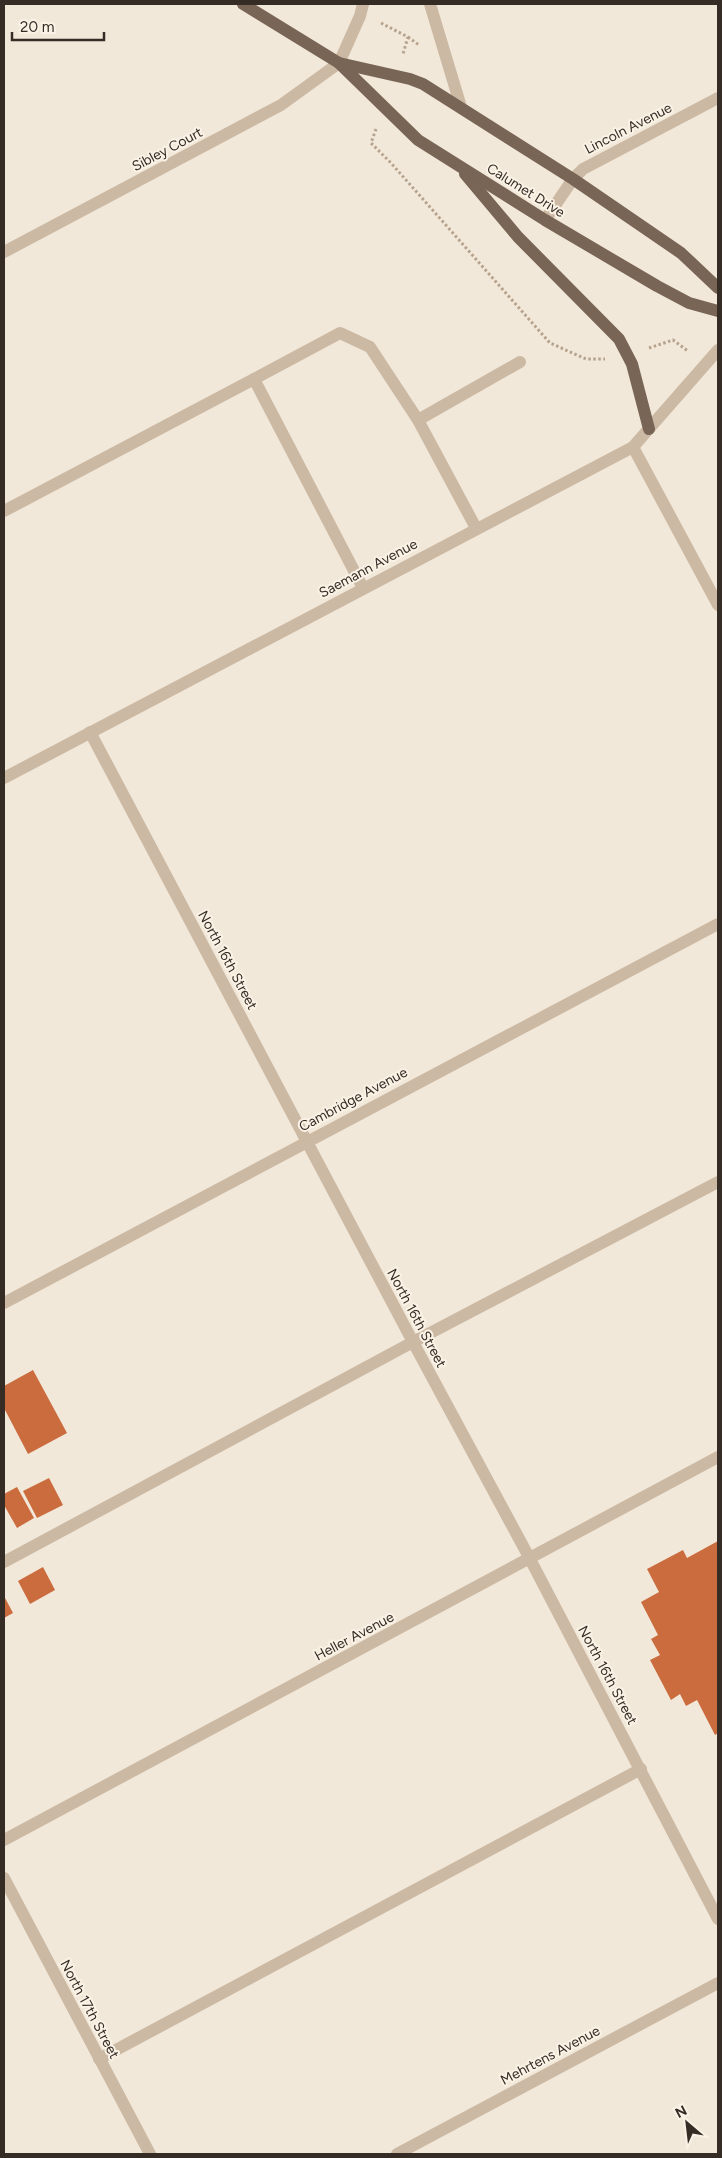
<svg xmlns="http://www.w3.org/2000/svg" width="722" height="2158" viewBox="0 0 722 2158" font-family="Figtree,sans-serif">
<rect width="100%" height="100%" fill="#f2e8d9"/>
<g fill="#cb6c3e">
<polygon points="33,1370 67,1433 28,1454 4,1408 4,1386"/>
<polygon points="49,1478 63,1505 37,1518 23,1491"/>
<polygon points="17,1487 34,1518 17,1528 4,1505 4,1494"/>
<polygon points="718,1541 718,1733 715,1735 697,1700 686,1706 680,1694 671,1700 650,1660 660,1655 651,1639 658,1635 641,1602 659,1592 647,1569 683,1550 687,1558"/>
<polygon points="43,1567 55,1590 30,1604 18,1581"/>
<polygon points="4,1596 13,1613 4,1618"/>
</g>
<g fill="none" stroke-linecap="round" stroke-linejoin="round">
<g stroke="#b6a38e" stroke-width="3" stroke-dasharray="2.5 2.5" stroke-linecap="butt">
<polyline points="381,23 408,37 403,54"/>
<polyline points="408,37 419,45"/>
<polyline points="376,129 371,143 391,163 550,343 586,359 605,359"/>
<polyline points="649,348 673,340 688,351"/>
</g>
<g stroke="#cbb9a4" stroke-width="12">
<polyline points="430,4 461,107"/>
<polyline points="545,220 573,179 583,169 718,98"/>
<polyline points="4,252 281,105 339,63 360,16 363,4"/>
<polyline points="254,379 340,333 370,347 418,420"/>
<polyline points="633,447 718,605"/>
<polyline points="4,511 254,379 363,588"/>
<polyline points="476,528 418,420 520,362"/>
<polyline points="90,732 413,1342 530,1559 718,1919"/>
<polyline points="4,778 633,447 718,350"/>
<polyline points="4,1303 718,924"/>
<polyline points="4,1562 413,1342 718,1182"/>
<polyline points="4,1840 718,1457"/>
<polyline points="4,1878 150,2154"/>
<polyline points="99,2059 641,1769"/>
<polyline points="397,2154 718,1983"/>
</g>
<g stroke="#786556" stroke-width="12">
<polyline points="243,4 339,63 418,140 545,220 657,286 689,303 718,311"/>
<polyline points="339,63 410,79 423,84 573,179 681,253 718,288"/>
<polyline points="465,174 518,237 619,339 632,364 649,429"/>
</g>
</g>
<g text-anchor="middle" stroke-width="4" stroke-linejoin="round" paint-order="stroke">
<g font-size="14" fill="#362c26" stroke="#faf2e5">
<text transform="translate(628 128) rotate(-27)" y="5">Lincoln Avenue</text>
<text transform="translate(167 149) rotate(-28)" y="5">Sibley Court</text>
<text transform="translate(526 190) rotate(32)" y="5">Calumet Drive</text>
<text transform="translate(368 568) rotate(-28)" y="5">Saemann Avenue</text>
<text transform="translate(228 960) rotate(62)" y="5">North 16th Street</text>
<text transform="translate(353 1099) rotate(-28)" y="5">Cambridge Avenue</text>
<text transform="translate(417 1318) rotate(62)" y="5">North 16th Street</text>
<text transform="translate(354 1636) rotate(-28)" y="5">Heller Avenue</text>
<text transform="translate(608 1675) rotate(62)" y="5">North 16th Street</text>
<text transform="translate(90 2009) rotate(62)" y="5">North 17th Street</text>
<text transform="translate(550 2055) rotate(-28)" y="5">Mehrtens Avenue</text>
</g>
</g>
<rect width="722" height="2158" fill="none" stroke="#362c26" stroke-width="10"/>
<g transform="translate(687 2123) rotate(332)" stroke="#faf2e5" stroke-width="4" paint-order="stroke">
<path d="M0-4L9 19L0 12L-9 19Z" fill="#362c26"/>
<text y="-8" font-size="14" font-weight="bold" text-anchor="middle" fill="#362c26">N</text>
</g>
<path d="M12 32v8h92v-8" fill="none" stroke="#362c26" stroke-width="2.5"/>
<text x="20" y="32" font-size="15" fill="#362c26" stroke="#faf2e5" stroke-width="4" paint-order="stroke">20 m</text>
</svg>
